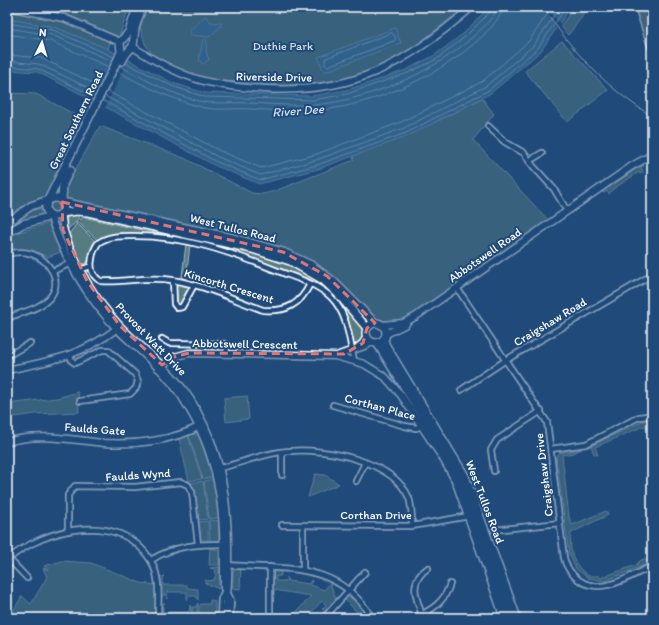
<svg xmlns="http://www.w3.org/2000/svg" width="659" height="625" viewBox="0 0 659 625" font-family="Itim,sans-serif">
<rect width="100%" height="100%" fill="#1f4a7a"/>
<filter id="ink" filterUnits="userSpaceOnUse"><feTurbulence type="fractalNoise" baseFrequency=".025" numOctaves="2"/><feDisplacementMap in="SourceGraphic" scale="8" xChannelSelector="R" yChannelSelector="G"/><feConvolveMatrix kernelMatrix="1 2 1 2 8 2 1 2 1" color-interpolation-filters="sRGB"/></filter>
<g filter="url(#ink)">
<g fill="#577b81" stroke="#abbdc0">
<polygon points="32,7 129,7 119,37 73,17"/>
<polygon points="147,7 465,7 409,51 370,71 335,82 305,86 296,84 293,86 213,80 194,75 170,64 152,54 145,44 140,27"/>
<polygon points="574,7 587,7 582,17 568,35 561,26"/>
<path d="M7,11C44,13 77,26 111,40L108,49L54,27L7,19Z"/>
<polygon points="562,41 608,90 567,122 525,71"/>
<polygon points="7,93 36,94 81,118 57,169 60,178 48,200 7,223"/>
<polygon points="482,98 494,114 473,140 551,223 415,317 382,325 317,269 62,201 65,179 72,176 100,126 184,158 252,193 263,194 275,191 354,160 353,156 442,119"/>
<polygon points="642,165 644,166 641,166 643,172 640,174 639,172 613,189 609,194 607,191 604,193 602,192"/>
<circle cx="55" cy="207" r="6"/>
<polygon points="41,205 41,217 16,225 13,221 33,208"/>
<polygon points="82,213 76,222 66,231 67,217"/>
<polygon points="89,215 193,238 193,240 169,236 166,234 88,217"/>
<polygon points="83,217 164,235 164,236 110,235 98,241 78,222"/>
<polygon points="49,223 63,251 48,257 32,250 7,251 7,236"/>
<polygon points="77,223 96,242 90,259 85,264 81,263 69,234"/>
<path d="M194,238C237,248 294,258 329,288C336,293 341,302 347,308C355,317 366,328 363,340L358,345H353L347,318L337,301L292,274L226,249L193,240Z"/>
<polygon points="186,244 190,244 186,280 183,279 182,277"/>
<polygon points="176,284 190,287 181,306 178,305 177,303"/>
<polygon points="78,392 79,412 35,414 7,418 7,404 57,398"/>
<polygon points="247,396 249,419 226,422 224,398"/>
<polygon points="648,420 652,424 652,450 650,432 644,426 595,447 598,455 594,454 591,446 643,421"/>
<polygon points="195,434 199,435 213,477 203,479 189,436"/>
<polygon points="188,436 202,479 189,481 179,439"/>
<path d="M582,449L573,453L562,455L569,517L572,525L606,511L608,515L571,533C569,550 573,566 589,576H599L600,578L636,565L641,560L645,559L648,562L646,564L605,581L588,578L576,569L569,554L556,457L559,453Z"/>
<polygon points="315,474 325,475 339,484 308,497"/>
<polygon points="213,479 219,518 209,519 204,481"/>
<polygon points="203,481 208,519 198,520 194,490 190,483"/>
<polygon points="209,520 219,521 219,540 217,542 210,541"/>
<polygon points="208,521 208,542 202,542 199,538 198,522"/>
<polygon points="210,548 219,550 219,565 209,565"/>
<polygon points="62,561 91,563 141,583 156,585 156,618 9,618 22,596 31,604 47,577 43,568 49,570 44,566"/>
<polygon points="219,567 219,589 205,583 205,580 209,581 214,580 216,574 215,569 210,568"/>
<polygon points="236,569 241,569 240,589 232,588 233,572"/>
<polygon points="272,571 281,572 281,576 276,576 276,581 286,581 287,577 288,581 309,584 311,580 312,581 311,585 324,590 330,583 336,599 325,611 322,609 326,605 322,601 306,618 291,618 311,596 274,590 274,597 272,597"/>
<polygon points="165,576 163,578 163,585 187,585 187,588 198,589 198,600 196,596 189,596 187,600 187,592 167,592 167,599 166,595 163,595 161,600 160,577"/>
<polygon points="347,596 354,600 368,618 363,618 344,599"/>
<polygon points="210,600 215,601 215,617 199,616 199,606 201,604 210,604"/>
<polygon points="162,603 165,603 163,605 163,612 189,612 190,605 192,612 192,607 196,607 198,603 197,618 161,618"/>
</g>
<g fill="#447d9f" stroke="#8fb1c5">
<polygon points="489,7 571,7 541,51 491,93 408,136 318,169 259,184 214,165 77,92 37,72 7,70 7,19 54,27 108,49 173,83 205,93 312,96 346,90 372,82 406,70 435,55 464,33"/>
<polygon points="205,16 211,22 221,23 221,26 209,37 190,35 190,30"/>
<polygon points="395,28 401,43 324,72 318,57"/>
<path d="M205,39L207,41L206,51L209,60L203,64L200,62C198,55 203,48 202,41Z"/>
</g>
<g fill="#1f4a7a">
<polygon points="541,7 547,7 561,25 557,30"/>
<polygon points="116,51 129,58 105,108 92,102"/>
</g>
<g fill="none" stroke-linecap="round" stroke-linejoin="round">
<g stroke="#b4cbd9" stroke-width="1">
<polyline points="7,23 53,30 114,57"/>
<polyline points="7,28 52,35 112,61"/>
<polygon points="392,33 396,38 394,41 328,66 325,65 325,59"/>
<polyline points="7,34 50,41 109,67"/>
<polyline points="7,55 41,58 99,86"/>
<polyline points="7,61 39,64 97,92"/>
<polyline points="126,63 172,86 205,97 313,100 347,94 408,73 437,59 466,36 491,11 492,7"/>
<polyline points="7,66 38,69 94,96"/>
<path d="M120,66C146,80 174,96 203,102C218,104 234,102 249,103C270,104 292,106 313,105C362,101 420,78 458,49C468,41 496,19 497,7"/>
<path d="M117,71C144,86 171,99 201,107C215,111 234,108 249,109C270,110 292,112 313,111C365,107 423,83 464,52C475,43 502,21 503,7"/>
<polyline points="107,91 220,151 261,168 314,155 401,122 483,81 529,41 552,7"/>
<polyline points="105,96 218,157 260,175 316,160 404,128 486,86 534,45 560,7"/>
<polyline points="102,100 215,161 260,180 317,165 406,133 489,90 538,48 566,7"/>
</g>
<defs>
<g id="minor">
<polyline points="488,126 505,142 524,153 533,166 554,189 567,211"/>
<polyline points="529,161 542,153"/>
<path d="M7,254C15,252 24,251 32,254C48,260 63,279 51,296C43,308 20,313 7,318"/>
<polyline points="78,268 80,270 91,266"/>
<polyline points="53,271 71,263 72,264"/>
<polyline points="173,280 174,304 177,308 182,307 194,285"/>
<path d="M310,284C300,305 286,312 263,310C230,298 198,282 163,279C142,277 121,283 101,281C86,274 91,254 98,243C108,236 119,236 131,236C183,235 230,252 278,271C296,278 318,284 332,298C348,315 349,339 354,360"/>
<path d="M457,288L547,422L564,558C566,567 571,574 579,580C602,596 630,576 652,566"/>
<polyline points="162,339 169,343 224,344 227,347 226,354"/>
<polyline points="70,355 72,361 75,363 102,350 108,350 135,374 138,381 136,388 130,394 80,401"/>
<polyline points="7,356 30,343"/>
<polyline points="461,390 506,360 652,275"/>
<polyline points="333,405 405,426 416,428 422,426"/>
<polyline points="551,449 586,444 639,417 647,416 652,418"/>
<polyline points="282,452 282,475"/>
<path d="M216,469C240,464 265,452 290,451C326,448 394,461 409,498C412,507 412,517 412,526"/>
<polyline points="494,471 491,450 497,440 541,411"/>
<polyline points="356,481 365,463"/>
<polyline points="282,525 412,526 469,516"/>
<polyline points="494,530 560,523"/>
<polyline points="68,531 68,495 75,486 135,487 181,482 188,485 192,492 198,544"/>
<polyline points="8,558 27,578"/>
<path d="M7,560C44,528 121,509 151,561C161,578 158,599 158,618"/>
<path d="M151,560C175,545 198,544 226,544"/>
<path d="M226,565C283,570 338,560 372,618"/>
<polyline points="303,569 303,526"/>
<polyline points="228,594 231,600 230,618"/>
<path d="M422,615C415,596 409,581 428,568"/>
<polyline points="220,618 221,599 224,592"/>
<polyline points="270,618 270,567"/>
<polyline points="324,618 365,572"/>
<path d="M414,618C432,610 444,603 450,584"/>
</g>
<g id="tertiary">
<polyline points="7,7 64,18 120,42"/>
<path d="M133,47C181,78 207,86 264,89C355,94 405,64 472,7"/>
<path d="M61,213C63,219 62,225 64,231C74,265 96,301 121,327C147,353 178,375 196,409C221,453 228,499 228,549C228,564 229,579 227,594C227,602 225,610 225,618"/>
<path d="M50,215C64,257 87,297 117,329C127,339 138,348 148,358C165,373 180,392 191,412C224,469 224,524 224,588"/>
<polyline points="382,325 403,323 415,317 632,166 652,155"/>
<polyline points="386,334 406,324"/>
<polyline points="358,347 363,343 367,336"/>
<polyline points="339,355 367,345"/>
<polyline points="158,368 174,357 189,353 335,356 364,364 385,377 401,395 442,457 455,480 504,618"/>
<path d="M7,370C51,361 82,356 119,327"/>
<path d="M7,442C38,432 72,440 104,443C135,445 174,441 202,425"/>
</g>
<g id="secondary">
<polyline points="122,61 126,54 133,46 135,28 142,7"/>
<circle cx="55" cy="207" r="9"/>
<polyline points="48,200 118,59 121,52 120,42 129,32 137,7"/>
<polyline points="62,201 63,184 70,170"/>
<polyline points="62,202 233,238 283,252 311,265 333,281 375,323"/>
<polyline points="62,213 77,211 88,212 252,249 290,261 323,280 337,293 367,328"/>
<polyline points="7,223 31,206 48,200"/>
<polyline points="7,233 23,224 45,218 50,215"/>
<circle cx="376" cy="333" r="10"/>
<polyline points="384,339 385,344 465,476 517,618"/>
<polyline points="377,343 452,464 459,478 510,618"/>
</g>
<g id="primary">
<polyline points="639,7 652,47"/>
<polyline points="646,7 652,26"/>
</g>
</defs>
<use href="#minor" stroke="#fff" stroke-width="8"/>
<use href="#tertiary" stroke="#fff" stroke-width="9"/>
<use href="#secondary" stroke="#fff" stroke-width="10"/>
<use href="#primary" stroke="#fff" stroke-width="10"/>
<use href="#minor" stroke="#1f4a7a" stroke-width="4.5"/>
<use href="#tertiary" stroke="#1f4a7a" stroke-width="6"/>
<use href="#secondary" stroke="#1f4a7a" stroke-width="7"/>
<use href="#primary" stroke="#6c7e7c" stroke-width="7"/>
<path stroke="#fff" stroke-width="1" d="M543,7C571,50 608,90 652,116"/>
</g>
</g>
<path d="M0 0H659V625H0ZM62,202L283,252L327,276L375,323L367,328L363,343L344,354L189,353L174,357L162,365L120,326L87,281L63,230Z" fill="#1f4a7a" fill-opacity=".55" fill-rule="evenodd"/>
<path fill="none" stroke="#e47373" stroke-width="3" stroke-dasharray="8 5" stroke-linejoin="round" d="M62,202L283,252L327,276L375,323L367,328L363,343L344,354L189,353L174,357L162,365L120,326L87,281L63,230Z"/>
<g text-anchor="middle" stroke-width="4" stroke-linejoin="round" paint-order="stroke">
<g font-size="12" fill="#d5dee0" stroke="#1f4a7a">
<text x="283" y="50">Duthie Park</text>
</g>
<g font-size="12" fill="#fff" stroke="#1f4a7a">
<text transform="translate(274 77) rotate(1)" y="4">Riverside Drive</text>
<text transform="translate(76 120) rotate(-64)" y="4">Great Southern Road</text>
<text transform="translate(233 228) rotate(14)" y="4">West Tullos Road</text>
<text transform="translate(485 255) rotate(-35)" y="4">Abbotswell Road</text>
<text transform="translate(229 286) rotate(17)" y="4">Kincorth Crescent</text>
<text transform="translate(550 322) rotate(-31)" y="4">Craigshaw Road</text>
<text transform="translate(151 339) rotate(46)" y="4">Provost Watt Drive</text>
<text transform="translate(245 344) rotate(1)" y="4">Abbotswell Crescent</text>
<text transform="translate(380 407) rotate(15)" y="4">Corthan Place</text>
<text transform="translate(95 429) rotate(4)" y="4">Faulds Gate</text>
<text transform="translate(138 475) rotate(-4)" y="4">Faulds Wynd</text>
<text transform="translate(544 475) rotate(-97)" y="4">Craigshaw Drive</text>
<text transform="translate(485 502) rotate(69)" y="4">West Tullos Road</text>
<text x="376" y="519">Corthan Drive</text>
</g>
<g font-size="13" font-style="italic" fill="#d0dee7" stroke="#1f4a7a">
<text transform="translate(298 110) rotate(-4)" y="5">River Dee</text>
</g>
</g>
<rect width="659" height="625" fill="none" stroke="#1f4a7a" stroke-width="24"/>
<rect x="12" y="12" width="635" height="601" fill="none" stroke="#fff" stroke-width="1.5" filter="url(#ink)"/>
<g transform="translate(42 42) rotate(5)" stroke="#1f4a7a" stroke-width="3" paint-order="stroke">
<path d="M0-3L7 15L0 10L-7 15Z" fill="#ffffff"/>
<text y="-6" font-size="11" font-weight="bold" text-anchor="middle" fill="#ffffff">N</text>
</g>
</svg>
